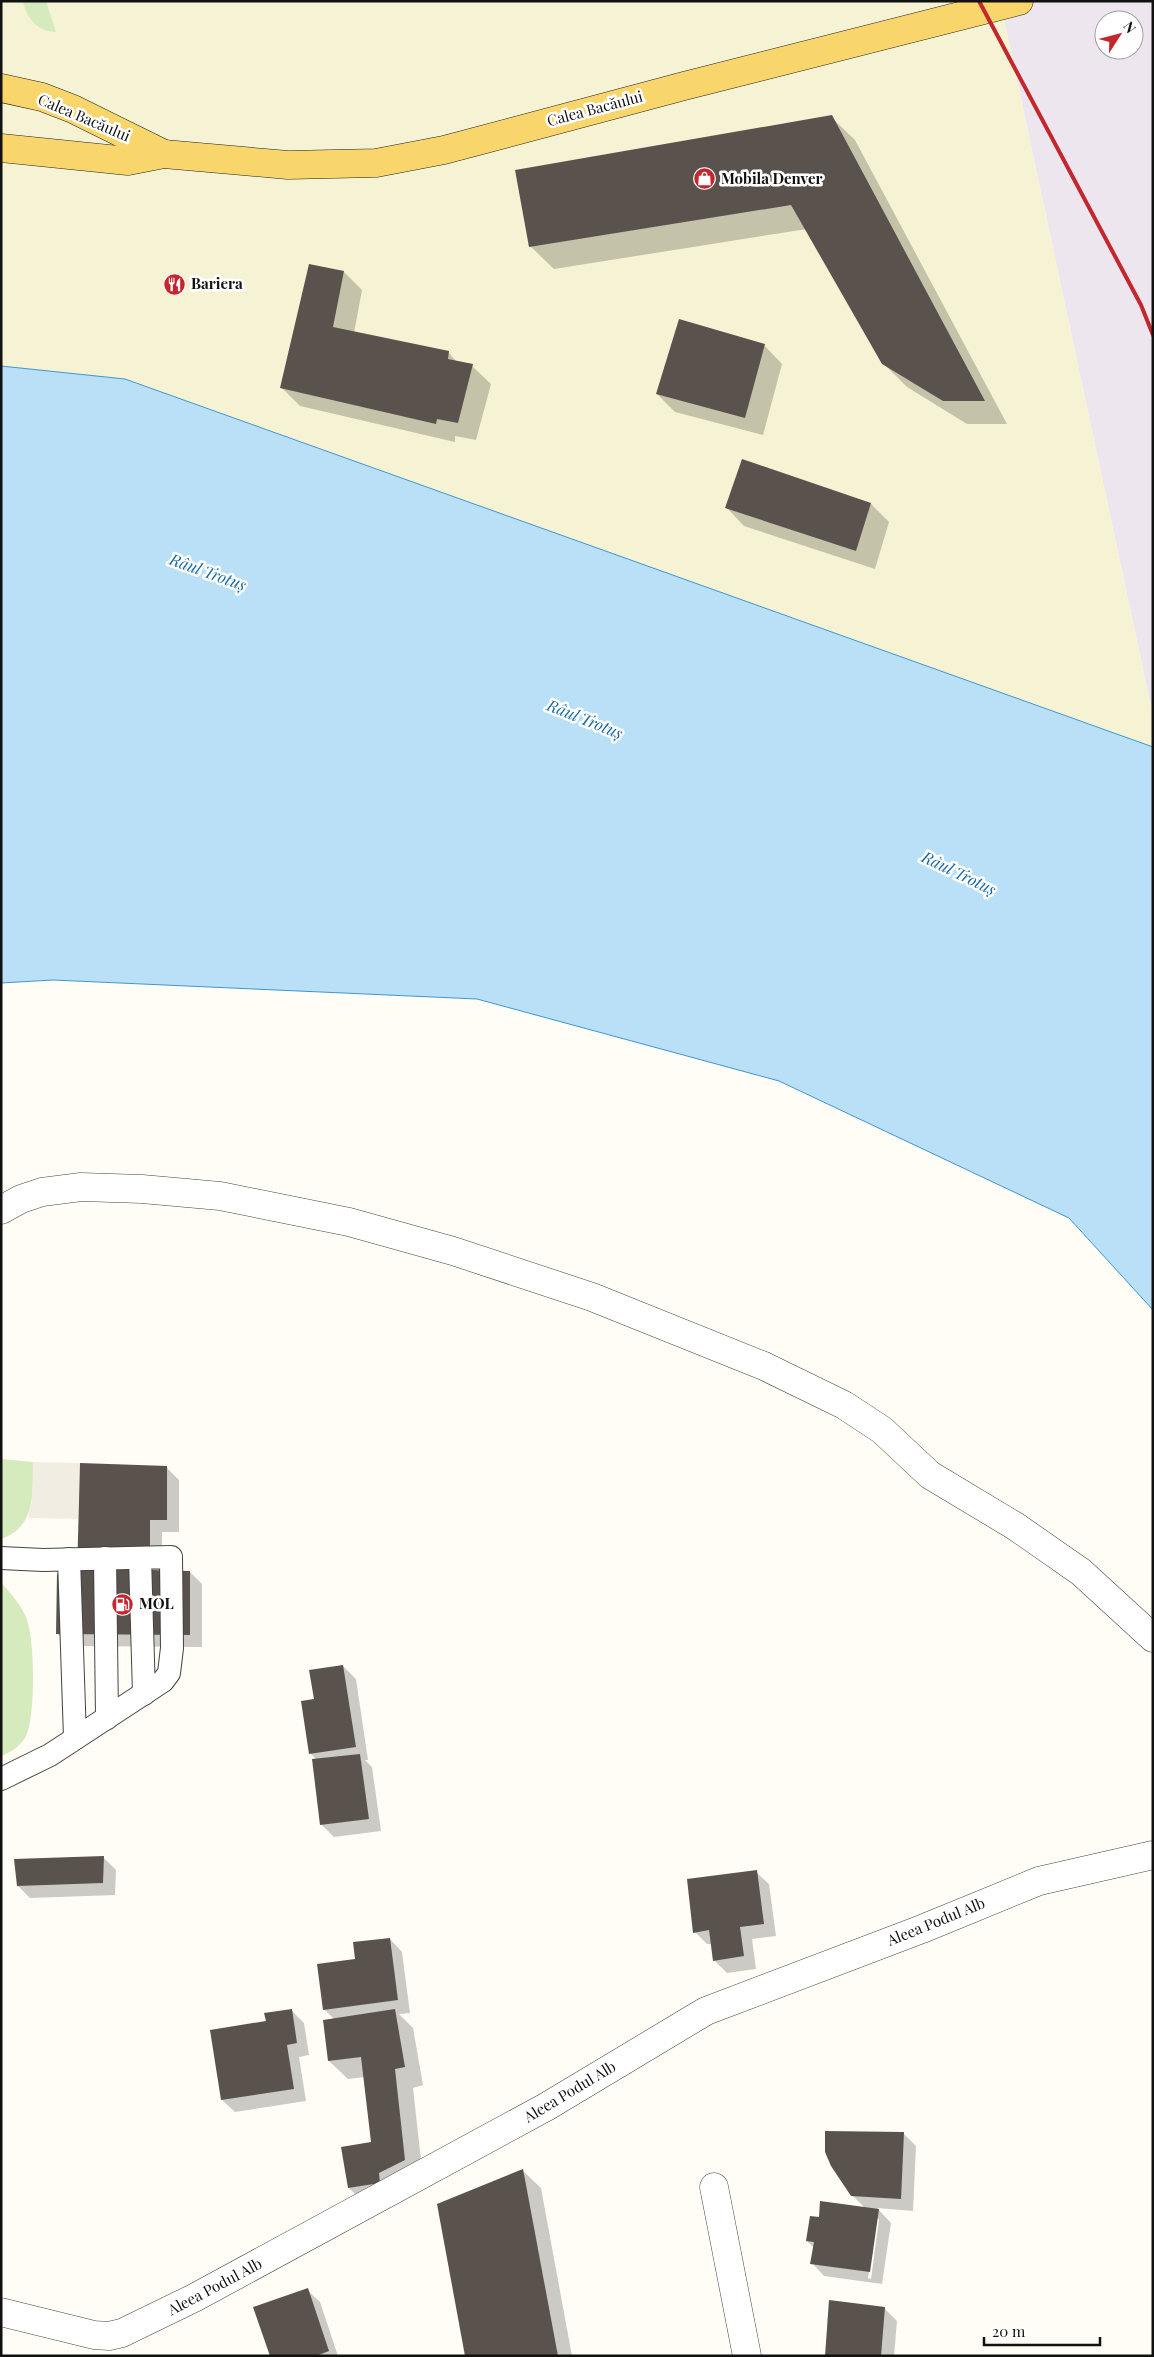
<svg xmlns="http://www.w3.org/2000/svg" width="1154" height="2357" viewBox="0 0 1154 2357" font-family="'Playfair Display',serif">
<rect width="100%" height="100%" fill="#fffdf5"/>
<path fill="#eee6ef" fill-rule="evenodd" d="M1000,1H1153V716ZM1104,20H1134V50H1104Z"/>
<polygon fill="#f6f3d4" points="1,1 1000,1 1153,716 1153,747 125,379 1,366"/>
<g fill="#d5ebbd">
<path d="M23,1H46L56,32C38,32 26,18 23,1Z"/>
<path d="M1,1459L33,1462C33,1493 36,1527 1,1539Z"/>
<path d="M1,1583C11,1593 20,1604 26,1617C35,1637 36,1719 25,1738C19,1747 11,1752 1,1756Z"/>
</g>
<polygon fill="#f1ede2" points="33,1462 80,1463 78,1519 28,1518 32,1501"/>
<polygon fill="#b9e0f7" stroke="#3f96cf" points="1,366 125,379 1153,747 1153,1310 1069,1218 779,1081 477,999 53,980 1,983"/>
<g fill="#0003" fill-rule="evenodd">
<polygon points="831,117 855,140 1007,424 967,424 907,387 883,363 807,229 554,269 530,246"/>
<polygon points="344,272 362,290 354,333 448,352 458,363 472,366 491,384 476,440 455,436 455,442 300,406 281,387"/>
<polygon points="764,345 782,364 763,435 675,412 657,394"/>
<polygon points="871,504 889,522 875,569 744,526 726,507"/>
<polygon points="166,1467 179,1480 179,1532 162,1532 162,1572 190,1572 202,1584 202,1647 70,1646 57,1633"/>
<polygon points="343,1666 356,1679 368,1760 365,1760 372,1767 381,1831 334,1837 321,1824 317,1760 311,1754 315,1700"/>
<polygon points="104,1858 116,1870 115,1895 30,1898 18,1886"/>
<polygon points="756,1872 769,1884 776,1936 752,1939 756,1969 727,1973 714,1960 712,1944 707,1944 695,1932"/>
<polygon points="390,1939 402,1952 410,2013 399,2014 413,2028 423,2085 413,2088 423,2178 367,2206 349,2188 372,2143 365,2077 348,2079 329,2061 334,2019 324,2009 357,1961"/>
<polygon points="291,2010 304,2023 309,2055 299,2057 306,2101 235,2112 222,2100 267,2022"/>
<path d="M903,2133L916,2146L913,2211L877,2208L891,2223L882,2284L824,2276L812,2263L814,2248L807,2241L820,2218L866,2209L852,2195ZM877,2219H879L871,2279L868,2278Z"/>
<polygon points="522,2170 541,2188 572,2356 466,2356"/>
<polygon points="307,2290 320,2302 338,2356 272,2356"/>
<polygon points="884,2308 897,2321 894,2356 826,2356"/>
</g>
<g fill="#5a524d">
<polygon points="832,115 985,401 943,401 882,364 791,205 529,247 515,170"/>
<polygon points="309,264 344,271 333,327 449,351 448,359 473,364 458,423 437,419 436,424 280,388"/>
<polygon points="679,319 765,344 745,418 656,394"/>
<polygon points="742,459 871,503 856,551 725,508"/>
<polygon points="80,1463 167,1466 167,1520 150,1520 150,1570 190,1571 190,1635 56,1634 57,1574 77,1575"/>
<polygon points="343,1665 356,1747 309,1754 301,1701 314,1699 309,1670"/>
<polygon points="360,1754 369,1819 320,1825 312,1759"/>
<polygon points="104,1856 103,1883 17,1886 14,1859"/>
<polygon points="757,1870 764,1924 740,1927 744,1956 713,1961 709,1930 693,1933 687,1879"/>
<polygon points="390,1938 398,2000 323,2010 317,1964 355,1959 353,1942"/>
<polygon points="292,2009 297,2043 287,2045 294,2089 221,2100 210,2030 266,2021 264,2013"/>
<polygon points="395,2009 405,2067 395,2069 405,2160 379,2173 380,2183 348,2188 341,2147 371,2142 361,2057 328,2061 323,2020"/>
<polygon points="825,2131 904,2132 901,2199 851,2196 831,2166 825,2152"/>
<polygon points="523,2169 558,2356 465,2356 437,2204"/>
<polygon points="820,2201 879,2209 870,2272 810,2264 814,2242 806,2241 810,2216 819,2217"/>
<polygon points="308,2288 329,2351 316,2356 270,2356 253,2307"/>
<polygon points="829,2300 885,2307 881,2356 825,2356"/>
</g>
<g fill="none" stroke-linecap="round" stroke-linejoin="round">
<defs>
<g id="lane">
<polyline points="1,1558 43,1560 171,1557 172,1648 169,1673 163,1681 50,1755 1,1779"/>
<polyline points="105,1558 107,1718"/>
<polyline points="140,1558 144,1694"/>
<polyline points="69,1559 75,1738"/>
</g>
<g id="street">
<polyline points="1,1210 21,1199 42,1192 81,1187 142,1189 220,1196 349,1222 453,1251 592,1297 764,1366 844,1405 882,1430 930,1475 1015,1526 1081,1572 1153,1638"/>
<polyline points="714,2187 747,2356"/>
<polyline points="1,2312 94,2335 109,2336 122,2333 194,2298 546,2107 706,2011 922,1929 1039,1881 1153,1855"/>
</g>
<g id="primary">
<polyline points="1,88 42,97 73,109 164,154"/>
<polyline points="1,148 128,161 164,154 288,165 376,163 444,150 684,86 1019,1"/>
</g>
</defs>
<use href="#lane" stroke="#444" stroke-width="24"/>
<use href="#street" stroke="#444" stroke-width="29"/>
<use href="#primary" stroke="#222" stroke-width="29"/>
<use href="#lane" stroke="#fff" stroke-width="22"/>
<use href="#street" stroke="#fff" stroke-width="28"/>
<use href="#primary" stroke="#f9d66b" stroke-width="28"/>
<polyline stroke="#c4262e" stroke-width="4" points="979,1 1141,305 1153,335"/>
</g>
<defs>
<symbol id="shop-disc" viewBox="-11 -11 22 22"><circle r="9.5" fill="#c4262e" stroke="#fff"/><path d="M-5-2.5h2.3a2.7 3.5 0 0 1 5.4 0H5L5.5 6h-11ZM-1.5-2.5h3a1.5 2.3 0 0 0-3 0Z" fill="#fff"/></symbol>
<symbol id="restaurant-disc" viewBox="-11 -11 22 22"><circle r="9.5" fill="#c4262e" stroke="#fff"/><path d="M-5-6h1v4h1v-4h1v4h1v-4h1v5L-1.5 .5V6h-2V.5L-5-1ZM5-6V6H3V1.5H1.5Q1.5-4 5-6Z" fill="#fff"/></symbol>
<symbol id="fuel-disc" viewBox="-11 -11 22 22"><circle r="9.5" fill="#c4262e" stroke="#fff"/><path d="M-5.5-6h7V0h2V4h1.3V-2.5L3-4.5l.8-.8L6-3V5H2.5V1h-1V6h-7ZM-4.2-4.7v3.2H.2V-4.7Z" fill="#fff"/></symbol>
</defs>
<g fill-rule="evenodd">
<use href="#shop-disc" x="692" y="166" width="25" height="25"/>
<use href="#restaurant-disc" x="162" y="272" width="25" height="25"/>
<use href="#fuel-disc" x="110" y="1592" width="25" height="25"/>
</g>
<g text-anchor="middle" stroke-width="5" stroke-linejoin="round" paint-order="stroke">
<g font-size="15" fill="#111" stroke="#fff">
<text transform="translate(595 109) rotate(-15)" y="5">Calea Bacăului</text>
<text transform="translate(84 118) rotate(23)" y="5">Calea Bacăului</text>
<text transform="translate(936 1922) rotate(-22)" y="5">Aleea Podul Alb</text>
<text transform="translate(570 2092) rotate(-31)" y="5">Aleea Podul Alb</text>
<text transform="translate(215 2287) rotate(-28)" y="5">Aleea Podul Alb</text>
</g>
<g font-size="15" font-weight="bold" fill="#111" stroke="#fff" text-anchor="start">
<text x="721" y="184">Mobila Denver</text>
<text x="191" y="289">Bariera</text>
<text x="139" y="1609">MOL</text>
</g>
<g font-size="16" font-style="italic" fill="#1768a6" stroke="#fff">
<text transform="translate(208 572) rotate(20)" y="6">Râul Trotuș</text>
<text transform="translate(585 719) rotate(22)" y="6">Râul Trotuș</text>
<text transform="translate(959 873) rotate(26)" y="6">Râul Trotuș</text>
</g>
</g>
<rect width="1154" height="2357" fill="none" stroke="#111111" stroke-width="5"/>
<g transform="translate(1119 35) rotate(54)"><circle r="24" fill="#ffffff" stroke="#a0a0a0"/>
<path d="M0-4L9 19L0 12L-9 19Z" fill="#c4262e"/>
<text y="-8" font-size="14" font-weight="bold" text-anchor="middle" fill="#111111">N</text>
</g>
<path d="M984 2337v8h116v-8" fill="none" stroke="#111111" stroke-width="2.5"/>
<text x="992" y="2337" font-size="15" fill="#111111" stroke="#ffffff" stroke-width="4" paint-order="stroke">20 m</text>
</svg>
